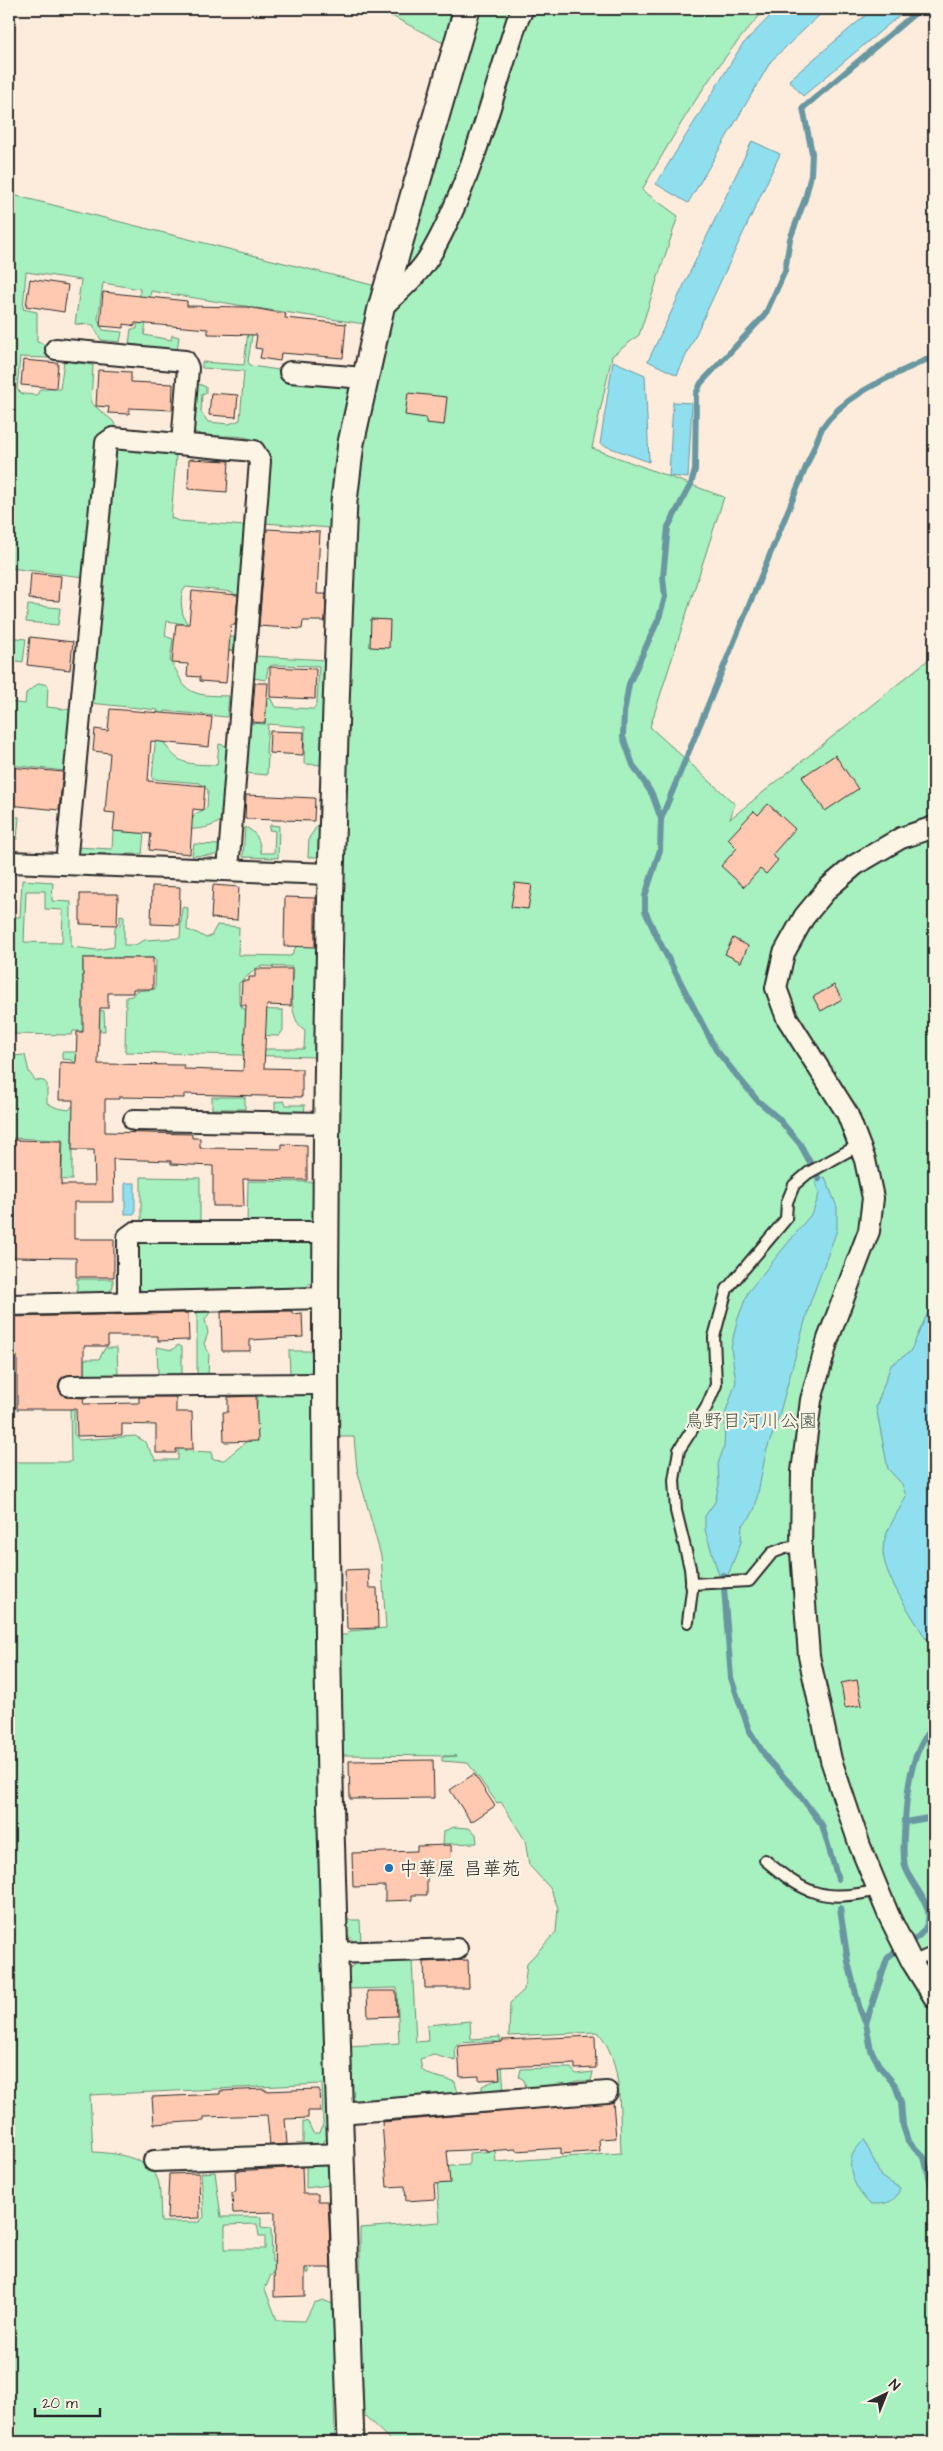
<svg xmlns="http://www.w3.org/2000/svg" width="943" height="2451" viewBox="0 0 943 2451" font-family="'Architects Daughter','Klee One',sans-serif">
<rect width="100%" height="100%" fill="#fdecdb"/>
<filter id="ink" filterUnits="userSpaceOnUse"><feTurbulence type="fractalNoise" baseFrequency=".02" numOctaves="2"/><feDisplacementMap in="SourceGraphic" scale="10" xChannelSelector="R" yChannelSelector="G"/><feConvolveMatrix kernelMatrix="1 2 1 2 8 2 1 2 1" color-interpolation-filters="sRGB"/></filter>
<g filter="url(#ink)">
<g fill="#a7f0bf" stroke="#698e75" fill-rule="evenodd">
<path d="M387,9H766C715,62 679,126 642,190L678,216L639,335L612,356L592,448L724,497L650,727L735,804L730,819L934,655V2442H392L360,2411V2228L440,2222L436,2167L469,2165V2153L495,2151L496,2162L621,2153C619,2115 624,2062 598,2032L509,2036L510,2003L524,1990L527,1963L556,1932L558,1908L550,1888L529,1865L525,1840L501,1802L497,1803L468,1763L442,1761V1757L457,1756L340,1755L338,1635H347L350,1631L386,1628L381,1556L357,1469L354,1437H338L316,1057L125,1052L126,997L132,996L136,991L155,989L156,961L153,958H83V1008L104,1011L105,1031H73L72,1035L9,1034V917H20L22,880L53,882L52,901L71,902V947L97,950L114,947L115,927L120,926V915L124,916V945H135L145,940L180,938L182,907L188,908L187,930L197,933L206,938L211,936L217,925L239,927L238,955L291,956L298,943L321,920L351,503L385,314L464,54L388,14ZM26,891H45V909L63,910L62,943L24,942ZM260,966L292,967C293,985 287,1020 305,1030L304,1049H244L245,1035L279,1036L283,1030V1010L243,1009L239,1002V983Z"/>
<path d="M9,194L376,286L365,324L256,308L248,362L251,366L279,370V374L285,375V381L351,388L341,440L331,528L264,523L268,451C246,425 218,444 192,431L196,383L206,387V393L202,394L201,412L208,422L229,424L240,420L244,371L202,368V362L244,365L251,307L151,291L144,335L171,340L172,335L179,337L177,351L129,344L131,329H137L140,289L103,283L98,319L103,330L122,332L120,342L101,340L93,325L75,324L81,280L26,272L23,309L37,312V342L49,345L48,358L20,357L17,389L22,394L37,395L40,389H60L64,361L93,365L91,403L113,421L125,445L173,451L176,457L171,518L179,521L246,526L236,625L232,624L233,592L186,587C180,593 181,601 182,609C185,636 212,637 234,637L233,651L218,648L211,643L184,638V624L167,621L165,636L173,639L170,662C176,668 178,675 182,682C192,698 212,695 229,696L227,717L165,711L161,738C178,766 186,764 217,765L219,744L227,746L223,818C210,834 174,829 156,827V816L192,820L195,814L207,808L208,790L199,783L152,779L158,710L90,703L108,531H88L84,577L9,568Z"/>
<polygon points="28,605 60,608 58,625 26,622"/>
<polygon points="9,637 26,639 23,662 9,660"/>
<polygon points="254,656 328,660 324,765 304,764 305,727 268,724 266,753 268,756 267,775 243,773 247,723 265,724 267,698 271,699 275,707 314,709 317,702 319,666 272,665 268,668 266,680 253,678"/>
<polygon points="39,683 48,685 47,707 73,710 66,771 9,765 9,702 25,704 26,693"/>
<polygon points="326,798 320,857 308,857 309,838 319,823 319,799"/>
<polygon points="9,816 19,817 17,839 9,839"/>
<path d="M270,825L279,826L278,858L243,857L245,827C257,832 260,841 261,853H274L275,831L269,830Z"/>
<polygon points="113,831 144,833 142,854 79,854 75,849 76,847 112,849"/>
<polygon points="194,844 220,845 221,850 215,855 192,856"/>
<polygon points="62,1052 83,1052 80,1120 72,1120 72,1180 44,1179 62,1170 63,1140 9,1138 9,1075 15,1074 15,1063 9,1063 9,1056 25,1055 29,1072 35,1080 44,1081 47,1084 47,1103 57,1108 69,1110 74,1104 76,1065 72,1060 62,1059"/>
<rect x="212" y="1097" width="33" height="12"/>
<polygon points="284,1101 286,1105 305,1105 304,1114 275,1113 275,1102"/>
<polygon points="141,1177 200,1178 200,1223 141,1224"/>
<polygon points="248,1181 313,1182 313,1218 307,1223 247,1223"/>
<polygon points="306,1239 315,1246 316,1279 306,1287 143,1291 135,1285 136,1249 142,1242"/>
<polygon points="77,1279 113,1279 113,1287 109,1292 77,1294"/>
<polygon points="212,1310 205,1319 208,1333 204,1344 209,1353 208,1375 197,1375 197,1311"/>
<polygon points="178,1345 182,1347 182,1375 158,1375 157,1347 172,1350"/>
<polygon points="105,1348 117,1348 118,1375 84,1376 84,1359 99,1359"/>
<polygon points="289,1351 314,1351 314,1368 307,1374 290,1374"/>
<path d="M308,1392L315,1399L330,2135L321,2144L303,2146V2121L308,2122L313,2133H320L323,2124L322,2084L90,2095L93,2152C114,2153 147,2156 158,2180C161,2188 160,2212 161,2222H199L204,2217L201,2173L215,2172L221,2217H261V2227L271,2228L272,2262H288L309,2249V2273L271,2275L265,2289L277,2320L305,2321L314,2303L323,2300L335,2305L340,2393L334,2398L335,2436L9,2441V1462H71L70,1405L74,1406V1434L79,1440L135,1436L144,1441L156,1460H178L179,1414L182,1416L185,1451L212,1452V1459L224,1460L253,1436L258,1394ZM257,2224L259,2236H265V2249H225V2225Z"/>
<polygon points="454,1827 469,1828 476,1834 477,1843 443,1844 444,1831"/>
<polygon points="345,1920 360,1920 361,1943 355,1943 346,1933"/>
<path d="M359,1960H412L416,2042L428,2041L427,2025L470,2021L471,2039L500,2037L504,2093L482,2095V2086L500,2078L497,2043L494,2041L459,2043L455,2048L456,2061L434,2055L420,2059L422,2070C432,2078 443,2077 455,2082L459,2097L356,2105L350,2100L348,2046L399,2043L397,1988L348,1989V1970Z"/>
<polygon points="548,2068 571,2068 576,2074 593,2072 591,2081 576,2081 563,2086 527,2091 524,2080 519,2077 521,2069"/>
<polygon points="324,2164 329,2168 330,2185 306,2188 306,2165"/>
</g>
<g fill="#90dfef" stroke="#6897a1">
<polygon points="777,9 826,9 771,61 688,203 656,184 742,45"/>
<polygon points="873,9 907,9 803,96 789,80"/>
<polygon points="752,141 780,154 677,375 648,361"/>
<polygon points="613,361 645,375 649,462 600,444"/>
<polygon points="673,402 692,403 688,478 669,476"/>
<polygon points="825,1177 837,1207 837,1230 810,1303 778,1419 766,1452 755,1508 751,1516 742,1526 741,1542 728,1575 719,1575 705,1530 705,1516 715,1502 719,1484 718,1464 724,1447 726,1411 736,1382 731,1348 737,1321 748,1292 813,1212 819,1194 816,1182"/>
<rect x="125" y="1183" width="10" height="31"/>
<path d="M934,1299V1635L926,1639C913,1616 882,1575 883,1549C884,1531 899,1512 906,1496L902,1484L888,1469L876,1407L891,1365L910,1352Z"/>
<path d="M864,2139L881,2177L900,2188C895,2204 885,2204 870,2204C858,2193 844,2169 854,2152C856,2148 861,2144 864,2139Z"/>
</g>
<g fill="none" stroke-linecap="round" stroke-linejoin="round">
<g stroke="#6897a1" stroke-width="6">
<path d="M661,819L822,428C846,392 896,375 934,356"/>
<polyline points="819,1179 800,1144 778,1118 757,1100 716,1050 657,937 645,911 645,896 660,850 661,819 652,794 633,765 623,737 624,713 629,684 659,618 665,597 663,577 668,527 691,484 695,470 696,394 701,383 765,315 785,271 790,239 805,199 811,175 812,153 803,108 920,9"/>
<polyline points="723,1575 731,1678 749,1730 768,1760 796,1790 822,1825 838,1879"/>
<polyline points="905,1822 934,1817"/>
<polyline points="840,1908 848,1962 860,2010 866,2023 871,2050 880,2067 895,2085 901,2102 903,2126 908,2141 924,2157 934,2197"/>
<path d="M866,2023L887,1959C899,1943 923,1942 928,1921C932,1902 910,1884 905,1866C902,1851 904,1836 905,1820C908,1783 910,1755 934,1724"/>
</g>
</g>
<g fill="#ffc9b1" stroke="#2b2b2b">
<polygon points="30,279 68,285 64,312 26,306"/>
<polygon points="103,292 187,301 187,306 247,307 286,314 285,318 346,324 343,358 281,353 280,361 260,358 262,349 255,348 257,335 208,334 208,329 135,323 135,326 124,324 124,328 100,326"/>
<polygon points="23,360 58,363 56,388 21,385"/>
<polygon points="98,370 131,372 131,382 173,384 172,410 129,408 129,414 108,413 109,407 96,406"/>
<polygon points="211,393 238,395 236,417 209,415"/>
<polygon points="408,393 447,397 444,425 426,423 426,418 405,415"/>
<polygon points="189,459 229,461 227,492 188,489"/>
<polygon points="267,529 320,532 317,594 326,594 325,621 303,621 302,629 259,626"/>
<polygon points="31,573 61,576 59,601 29,599"/>
<polygon points="192,591 238,595 235,625 231,625 226,683 200,681 200,677 187,676 188,664 172,663 176,624 189,624"/>
<polygon points="371,619 390,620 389,648 370,647"/>
<polygon points="30,637 73,642 70,670 27,665"/>
<polygon points="270,667 316,669 315,699 270,697"/>
<polygon points="255,683 268,683 265,723 252,722"/>
<polygon points="110,709 212,717 209,747 151,741 148,781 205,786 203,810 193,809 190,854 149,850 151,834 113,831 115,813 105,812 110,753 93,751 95,729 108,731"/>
<polygon points="270,731 304,732 303,755 269,753"/>
<polygon points="835,755 858,789 825,811 802,777"/>
<polygon points="9,767 63,772 59,810 9,805"/>
<polygon points="246,795 315,798 314,821 245,819"/>
<polygon points="768,804 795,829 772,855 778,860 766,874 760,869 744,887 721,866 737,848 728,839 754,811 758,815"/>
<polygon points="515,883 532,885 528,909 511,907"/>
<polygon points="213,885 239,887 237,920 211,918"/>
<polygon points="152,886 180,887 179,925 151,924"/>
<polygon points="80,894 118,894 117,925 80,924"/>
<polygon points="285,897 315,898 315,947 284,946"/>
<polygon points="733,938 748,946 741,962 725,954"/>
<polygon points="83,958 153,958 153,989 133,989 133,993 108,993 108,1008 100,1008 98,1064 184,1065 184,1069 243,1071 246,1005 241,1005 242,981 249,981 249,977 255,977 255,969 292,969 291,1006 267,1005 264,1068 302,1069 302,1097 184,1094 184,1098 119,1097 119,1099 105,1099 105,1132 192,1134 192,1138 200,1138 200,1148 282,1149 282,1144 307,1145 307,1180 243,1179 244,1206 213,1206 213,1166 171,1164 171,1161 113,1159 114,1202 74,1202 74,1239 114,1239 114,1277 76,1277 76,1258 12,1257 13,1211 12,1207 9,1207 9,1140 62,1141 61,1185 95,1185 94,1150 72,1150 73,1100 59,1100 60,1062 76,1063 77,1032 83,1032"/>
<polygon points="834,985 842,999 821,1011 813,997"/>
<polygon points="292,1311 292,1314 302,1313 303,1337 250,1340 250,1351 222,1351 221,1312"/>
<polygon points="188,1313 189,1340 158,1341 158,1336 108,1336 108,1346 84,1346 84,1374 64,1376 60,1380 58,1387 65,1397 84,1398 83,1404 139,1403 139,1397 176,1397 176,1412 192,1412 193,1449 176,1449 176,1453 156,1453 156,1425 122,1424 122,1435 77,1436 76,1409 17,1409 17,1356 9,1356 9,1317"/>
<polygon points="256,1396 258,1441 224,1442 223,1412 228,1412 228,1397"/>
<polygon points="368,1569 369,1588 377,1588 378,1628 347,1629 345,1570"/>
<polygon points="857,1680 862,1705 845,1708 841,1683"/>
<polygon points="433,1760 434,1798 350,1799 349,1761"/>
<polygon points="474,1774 495,1806 471,1822 450,1790"/>
<polygon points="451,1845 452,1874 427,1875 427,1895 412,1895 412,1900 385,1901 385,1886 353,1887 352,1853 417,1851 417,1846"/>
<polygon points="468,1960 469,1988 425,1988 424,1962"/>
<polygon points="367,1991 396,1991 397,2016 368,2017"/>
<polygon points="595,2036 596,2068 575,2069 575,2064 499,2067 500,2079 479,2080 479,2076 460,2077 458,2046 502,2042 502,2040"/>
<polygon points="265,2089 265,2091 319,2089 320,2111 308,2111 308,2118 285,2119 287,2144 270,2145 267,2115 204,2117 204,2121 154,2124 152,2097 220,2094 220,2091"/>
<polygon points="613,2102 616,2138 599,2139 600,2151 561,2154 561,2148 516,2151 516,2149 486,2151 486,2149 447,2151 450,2183 434,2184 435,2199 406,2201 405,2186 387,2187 382,2122"/>
<polygon points="302,2167 303,2194 318,2194 318,2201 328,2201 331,2268 305,2268 305,2296 274,2297 275,2212 233,2213 232,2193 236,2192 235,2171"/>
<polygon points="199,2173 200,2218 167,2219 169,2174"/>
</g>
<g fill="none" stroke-linecap="round" stroke-linejoin="round">
<defs>
<g id="service">
<polyline points="691,1584 749,1581 772,1553 785,1548 801,1546"/>
<polyline points="688,1622 692,1590 690,1568 676,1511 674,1480 679,1450 706,1408 716,1385 714,1337 727,1289 786,1219 787,1202 794,1185 808,1173 859,1145"/>
<path d="M765,1860C805,1894 824,1903 878,1890"/>
<polyline points="912,1962 934,1952"/>
</g>
<g id="minor">
<path d="M381,308C399,291 420,274 432,252C470,186 493,94 517,21L523,9"/>
<polyline points="56,349 185,361 188,368 182,444"/>
<polyline points="290,372 364,378"/>
<polyline points="934,827 901,838 855,865 828,888 804,917 784,953 776,988 787,1018 847,1113 865,1160 873,1198 869,1231 828,1339 811,1400 802,1472 801,1552 809,1656 831,1760 860,1846 889,1916 912,1962 934,1997"/>
<polyline points="9,862 330,874"/>
<polyline points="66,864 106,443 113,438 254,451 260,461 228,870"/>
<polyline points="134,1120 328,1123"/>
<polyline points="128,1302 128,1237 135,1232 326,1232"/>
<polyline points="9,1305 326,1298"/>
<polyline points="70,1386 326,1384"/>
<polyline points="334,1953 457,1949"/>
<polyline points="339,2113 607,2092"/>
<polyline points="154,2161 340,2154"/>
</g>
<path id="tertiary" d="M351,2442C344,2237 336,2033 331,1828C321,1386 324,943 344,501L351,443L381,308L467,9"/>
</defs>
<use href="#service" stroke="#2b2b2b" stroke-width="14"/>
<use href="#minor" stroke="#2b2b2b" stroke-width="24"/>
<use href="#tertiary" stroke="#2b2b2b" stroke-width="29"/>
<use href="#service" stroke="#fcf5e5" stroke-width="10"/>
<use href="#minor" stroke="#fcf5e5" stroke-width="20"/>
<use href="#tertiary" stroke="#fcf5e5" stroke-width="25"/>
</g>
</g>
<circle fill="#1f6fb2" stroke="#fcf5e5" stroke-width="2" cx="389" cy="1868" r="5"/>
<g text-anchor="middle" stroke-width="4.5" stroke-linejoin="round" paint-order="stroke">
<g font-size="19" fill="#4a5c50" stroke="#fcf5e5">
<text x="751" y="1427">鳥野目河川公園</text>
</g>
<g font-size="19" fill="#2b2b2b" stroke="#fcf5e5" text-anchor="start">
<text x="399" y="1875">中華屋 昌華苑</text>
</g>
</g>
<rect width="943" height="2451" fill="none" stroke="#fcf5e5" stroke-width="30"/>
<rect x="15" y="15" width="913" height="2421" fill="none" stroke="#2b2b2b" stroke-width="2" filter="url(#ink)"/>
<g transform="translate(886 2394) rotate(43)" stroke="#fcf5e5" stroke-width="4" paint-order="stroke">
<path d="M0-4L9 19L0 12L-9 19Z" fill="#2b2b2b"/>
<text y="-8" font-size="14" font-weight="bold" text-anchor="middle" fill="#2b2b2b">N</text>
</g>
<path d="M35 2408v8h65v-8" fill="none" stroke="#2b2b2b" stroke-width="2.5"/>
<text x="42" y="2408" font-size="15" fill="#2b2b2b" stroke="#fcf5e5" stroke-width="4" paint-order="stroke">20 m</text>
</svg>
